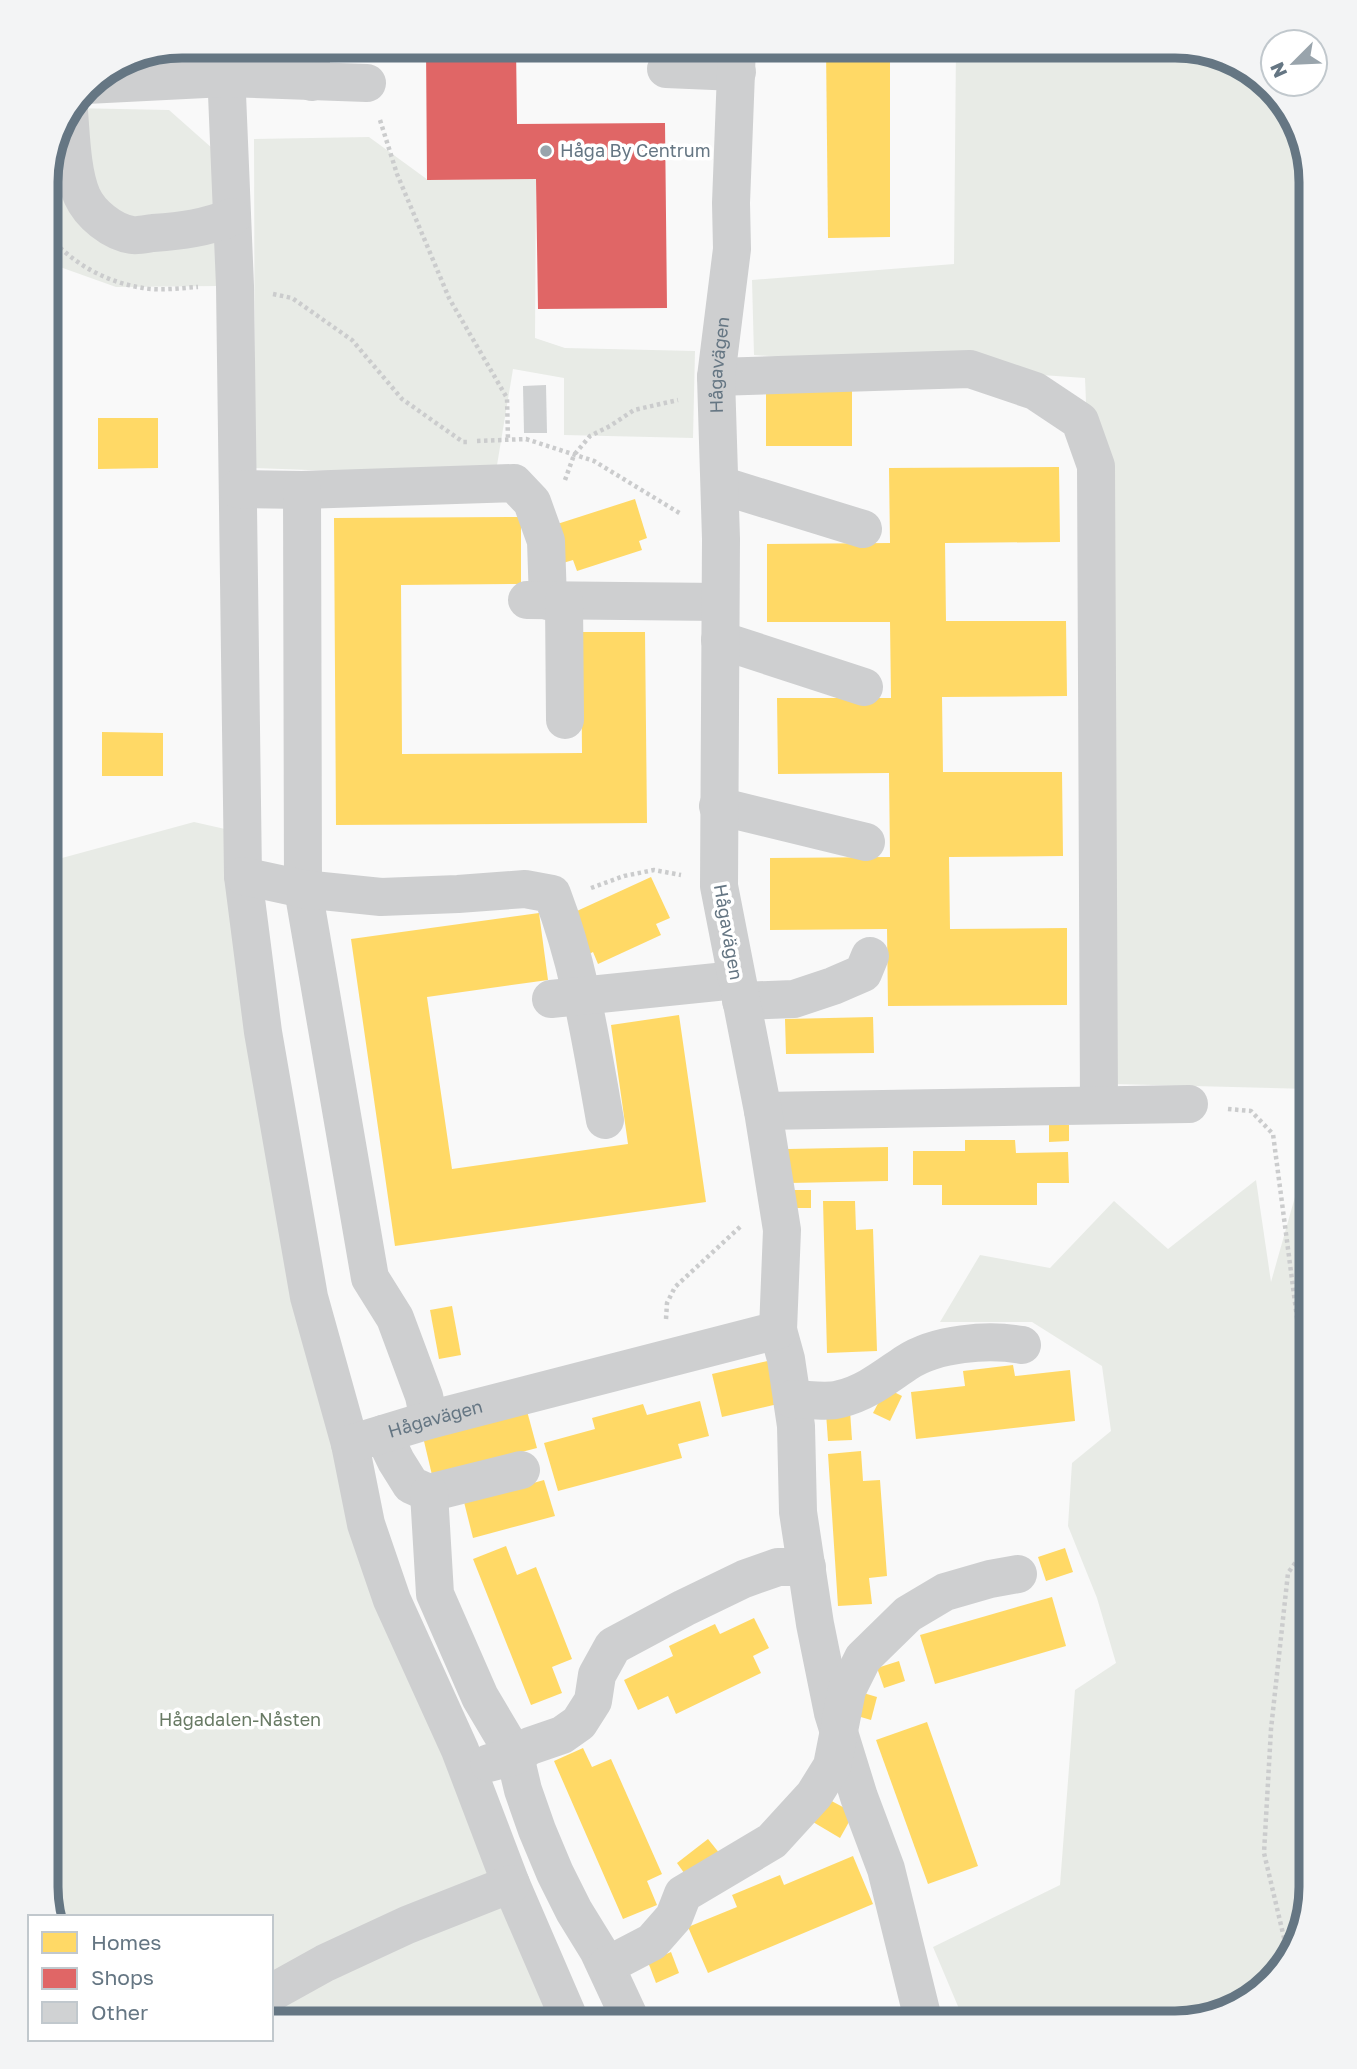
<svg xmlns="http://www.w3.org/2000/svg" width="1357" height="2069" viewBox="0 0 1357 2069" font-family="'Golos Text',sans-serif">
<rect width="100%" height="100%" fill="#f9f9f9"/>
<g fill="#e8ebe6">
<polygon points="956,46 1184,46 1251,68 1293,114 1311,182 1311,1089 1114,1084 1085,378 754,355 752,280 954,264"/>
<polygon points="70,108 169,110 213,149 218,286 116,287 46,262 46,173 56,129"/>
<polygon points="369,137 428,180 536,179 535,338 565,348 695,351 693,438 564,435 564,378 513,369 495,477 255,468 254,139"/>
<polygon points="46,724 51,861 194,822 256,836 278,1040 359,1483 569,2023 271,2023 271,1917 53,1917 46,1887"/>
<polygon points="1311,1140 1311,1887 1293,1956 1243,2005 1176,2023 965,2023 933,1947 1060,1885 1075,1690 1116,1663 1097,1598 1068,1526 1072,1463 1111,1431 1102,1366 1032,1322 940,1322 980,1255 1050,1268 1114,1201 1168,1249 1256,1180 1271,1282"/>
</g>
<g fill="#ffd966">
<polygon points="826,46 890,46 890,237 828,238"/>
<rect x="766" y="387" width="86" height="59"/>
<polygon points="98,418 158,418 158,468 98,469"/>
<polygon points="1059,467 1060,542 945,543 946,621 1066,621 1067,696 942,697 943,772 1062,772 1063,856 949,857 950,929 1067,928 1067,1005 888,1006 887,929 770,930 770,858 890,857 889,773 778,774 777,698 891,698 890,622 767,622 767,544 890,543 889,468"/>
<polygon points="635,499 647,538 639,541 642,550 577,571 573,560 563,563 551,526"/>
<polygon points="521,517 521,584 401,585 402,754 582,753 581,632 645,632 647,823 336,825 334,518"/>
<polygon points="102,732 163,733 163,776 102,776"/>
<polygon points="651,877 670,918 656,924 661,935 598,964 593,952 585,956 566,916"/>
<polygon points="539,913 548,980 427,997 452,1169 628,1144 611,1025 679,1015 706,1202 395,1246 351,939"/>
<polygon points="873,1017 874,1053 786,1054 785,1019"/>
<polygon points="1049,1125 1069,1125 1069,1141 1049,1142"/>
<polygon points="965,1140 1015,1140 1016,1153 1068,1152 1069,1183 1037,1183 1037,1205 942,1205 942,1185 913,1185 913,1151 965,1151"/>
<polygon points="888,1147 888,1181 789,1183 788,1149"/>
<rect x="793" y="1190" width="18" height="18"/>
<polygon points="823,1201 855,1201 856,1230 873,1229 877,1351 827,1353"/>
<polygon points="452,1306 461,1355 439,1359 430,1310"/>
<polygon points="772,1360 782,1403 722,1417 712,1374"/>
<polygon points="1013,1365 1015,1376 1070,1370 1075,1421 916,1439 911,1392 965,1386 963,1371"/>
<polygon points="886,1388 902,1396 890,1421 873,1413"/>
<polygon points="700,1401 709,1436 678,1444 682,1458 558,1491 544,1443 595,1429 592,1418 643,1404 647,1415"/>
<polygon points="527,1411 537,1448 432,1475 423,1437"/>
<polygon points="850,1411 852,1440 828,1441 826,1413"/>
<polygon points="861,1451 863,1481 880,1480 887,1576 869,1578 872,1604 838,1606 828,1454"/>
<polygon points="544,1480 555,1516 473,1538 464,1502"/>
<polygon points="506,1546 517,1575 536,1567 572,1659 552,1667 562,1693 531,1705 473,1559"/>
<polygon points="1065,1548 1073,1572 1046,1581 1038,1557"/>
<polygon points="1052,1597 1066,1646 935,1684 920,1635"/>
<polygon points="754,1618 769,1648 753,1656 761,1673 676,1714 668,1696 638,1710 624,1680 673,1656 669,1646 715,1624 720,1634"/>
<polygon points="899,1661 905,1681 884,1688 877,1668"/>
<polygon points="860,1692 877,1697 871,1720 854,1715"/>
<polygon points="927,1722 978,1866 928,1884 876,1740"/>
<polygon points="583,1748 592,1767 611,1759 662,1874 647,1881 657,1905 623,1919 554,1761"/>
<polygon points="826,1798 854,1813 840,1838 813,1822"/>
<polygon points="708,1839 724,1859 692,1884 677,1863"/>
<polygon points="853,1856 873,1904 708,1973 688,1927 737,1907 732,1895 780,1875 784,1885"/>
<polygon points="671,1952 679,1973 656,1983 648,1962"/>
</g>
<polygon fill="#e06666" points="426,46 516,46 517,124 665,123 667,308 538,309 536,179 427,180"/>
<polygon fill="#d0d2d3" points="546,385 547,433 524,433 523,386"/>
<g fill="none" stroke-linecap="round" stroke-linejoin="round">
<g stroke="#cbcccd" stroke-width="4.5" stroke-dasharray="3.5 3.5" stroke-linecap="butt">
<polyline points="380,120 397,174 449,298 507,398 508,440"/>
<path d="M46,232C69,262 105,282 143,288C160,291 181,288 198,287"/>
<polyline points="273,294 292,298 352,340 402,399 463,442 468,442"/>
<polyline points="477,441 526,439 594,461 681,514"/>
<polyline points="565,480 574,455 590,436 610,426 634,410 678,400"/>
<polyline points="591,888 624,876 654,870 681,875"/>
<polyline points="1228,1109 1251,1111 1273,1134 1311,1425"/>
<polyline points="666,1319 667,1303 675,1287 741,1226"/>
<polyline points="1289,1959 1264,1853 1271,1729 1288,1573 1311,1541"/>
</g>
<g stroke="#cecfd0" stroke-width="38">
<polyline points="225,46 235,286 243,876 263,1032 309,1297 350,1444 366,1524 392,1600 460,1750 511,1884 571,2023"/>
<polyline points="310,46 312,82"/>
<polyline points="666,69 737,72"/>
<polyline points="86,85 225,78 367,83"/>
<path d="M69,111C71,136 72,173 82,196C90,214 112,232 132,235C138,236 146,234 153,233C181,231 206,228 232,217"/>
<polyline points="716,377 970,369 1035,391 1080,421 1096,466 1099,1105"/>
<polyline points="720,485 863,529"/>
<polyline points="238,489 302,490 514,483 532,502 546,541 548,601"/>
<polyline points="302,490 303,889 370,1278 395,1318 424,1396 429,1420"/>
<polyline points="527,600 720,602"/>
<polyline points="564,601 565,720"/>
<polyline points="720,640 864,687"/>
<polyline points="718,806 866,842"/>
<path d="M243,876L303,889L381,897L458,894L525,889L552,894C580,967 591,1043 605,1120"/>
<polyline points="551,999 736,980"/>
<polyline points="741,1001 794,999 833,986 863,973 870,956"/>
<polyline points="763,1111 1189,1104"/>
<polyline points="778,1330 786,1359 796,1426 798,1512 815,1624 833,1713 859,1797 886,1869 924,2023"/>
<path d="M792,1399C807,1399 826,1403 840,1399C866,1393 885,1377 906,1363C936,1343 988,1339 1022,1345"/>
<polyline points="383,1434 396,1461 411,1485 429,1493 521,1470"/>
<path id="s1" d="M350,1444L429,1420L778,1330L782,1230L763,1111L719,886L721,539L716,377L732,249L731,203L737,46"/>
<polyline points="429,1493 435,1594 480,1697 515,1756 523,1790 537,1830 555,1873 574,1911 598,1950 632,2023"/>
<polyline points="489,1763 515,1756 530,1746 562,1735 579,1723 593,1701 597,1675 613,1646 684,1608 744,1579 778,1567 807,1567"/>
<polyline points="606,1966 652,1942 674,1917 683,1894 772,1841 814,1795 832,1766 847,1690 863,1658 908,1614 945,1592 990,1579 1018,1574"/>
<polyline points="271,1993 325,1963 407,1925 511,1884"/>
</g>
</g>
<circle fill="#99a4ac" stroke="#fff" stroke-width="2.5" cx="546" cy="151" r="7"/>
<g text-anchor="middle" stroke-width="7" stroke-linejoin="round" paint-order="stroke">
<g font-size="18" fill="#657683" stroke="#fff" text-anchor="start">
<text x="560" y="157">Håga By Centrum</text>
</g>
<g font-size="18" fill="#657683" stroke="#fff">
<text dy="6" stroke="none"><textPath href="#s1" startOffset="1414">Hågavägen</textPath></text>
<text transform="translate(728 932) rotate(80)" y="6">Hågavägen</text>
<text dy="6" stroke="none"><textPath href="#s1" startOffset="89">Hågavägen</textPath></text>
</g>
<g font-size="18" fill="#687a64" stroke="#fff">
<text x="240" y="1726">Hågadalen-Nåsten</text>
</g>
</g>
<path d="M0 0H1357V2069H0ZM182 58H1175A124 124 0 0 1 1299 182V1887A124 124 0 0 1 1175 2011H182A124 124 0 0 1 58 1887V182A124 124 0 0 1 182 58Z" fill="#f3f4f5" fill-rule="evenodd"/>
<path fill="none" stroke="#657683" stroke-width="9" d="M182 58H1175A124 124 0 0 1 1299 182V1887A124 124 0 0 1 1175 2011H182A124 124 0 0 1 58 1887V182A124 124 0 0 1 182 58Z"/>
<rect x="28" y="1915" width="245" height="126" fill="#ffffff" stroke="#c1c8cd" stroke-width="2"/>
<rect x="42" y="1932" width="35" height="21" fill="#ffd966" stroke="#c1c8cd" stroke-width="2"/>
<text x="91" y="1950" font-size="21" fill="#657683">Homes</text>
<rect x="42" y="1968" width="35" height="21" fill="#e06666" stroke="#c1c8cd" stroke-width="2"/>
<text x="91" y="1985" font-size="21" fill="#657683">Shops</text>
<rect x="42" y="2002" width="35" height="21" fill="#d0d2d3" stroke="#c1c8cd" stroke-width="2"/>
<text x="91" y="2020" font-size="21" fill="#657683">Other</text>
<g transform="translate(1294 63) rotate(246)"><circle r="33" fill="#ffffff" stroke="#c1c8cd" stroke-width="2"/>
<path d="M0-5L12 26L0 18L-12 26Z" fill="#99a4ac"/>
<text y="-10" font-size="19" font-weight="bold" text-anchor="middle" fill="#657683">N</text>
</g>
</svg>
